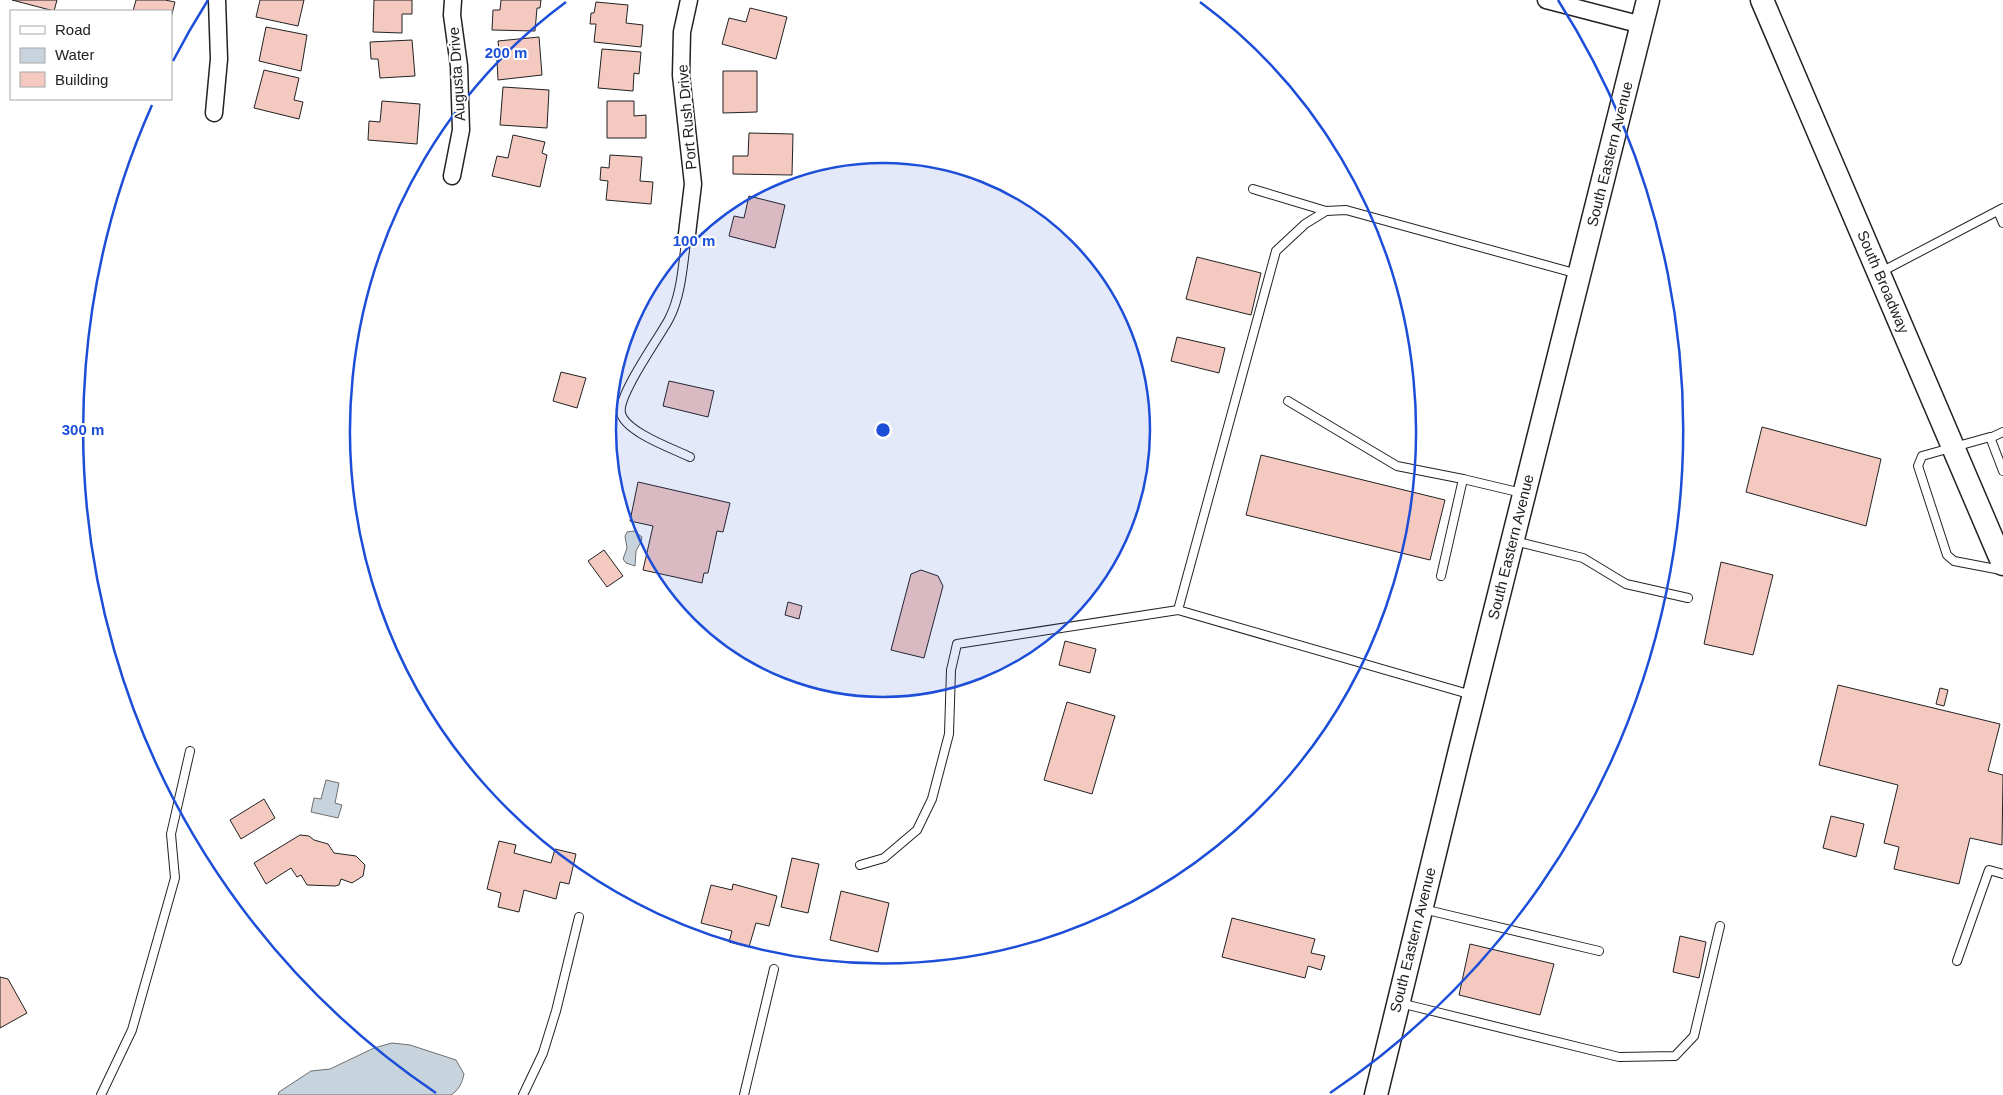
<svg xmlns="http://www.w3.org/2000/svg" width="2003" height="1095" viewBox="0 0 2003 1095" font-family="Arial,sans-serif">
<rect width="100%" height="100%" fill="#fff"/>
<g fill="#c7d3dd" stroke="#6f6f6f">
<polygon points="634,531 642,537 641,542 636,551 635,566 626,563 623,559 627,548 625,536 627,532"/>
<polygon points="326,780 339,783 335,803 342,805 338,818 311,812 314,798 321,799"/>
<path d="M392,1043L410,1045L456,1060L464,1074C462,1083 459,1090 451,1095H278L279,1092L311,1071L330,1069L374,1048Z"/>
</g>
<g fill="#f3c9c0" stroke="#222">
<polygon points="12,0 57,0 54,11"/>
<polygon points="136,0 165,0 175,2 171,18 171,11 133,11"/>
<polygon points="260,0 304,0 298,26 256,17"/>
<polygon points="374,0 412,0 412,14 402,14 402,33 373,32"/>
<polygon points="501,0 541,0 540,8 537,8 535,31 492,30 493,10 500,10"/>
<polygon points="596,2 628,5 626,23 643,25 641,47 594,42 596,24 590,24 591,13 594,13"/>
<polygon points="750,8 787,17 776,59 722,44 729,18 746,22"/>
<polygon points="266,27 307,35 301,71 259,61"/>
<polygon points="539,37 542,75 498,80 497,60 500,59 498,41"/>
<polygon points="412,40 415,76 380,78 378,59 371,59 370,42"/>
<polygon points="602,49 641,52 639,74 634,73 633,91 598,88"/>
<polygon points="264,70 299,78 294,100 303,102 299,119 254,108"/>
<polygon points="723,71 757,71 757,112 723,113"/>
<polygon points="503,87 549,90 547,128 500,125"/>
<polygon points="382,101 420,104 417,144 368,140 369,121 380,122"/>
<polygon points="607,101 634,101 634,116 646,115 646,138 607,138"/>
<polygon points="749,133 793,134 792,175 733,174 733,156 748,156"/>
<polygon points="513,135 545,142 542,153 547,155 540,187 492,176 497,156 508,158"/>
<polygon points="610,155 642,157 640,181 653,182 651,204 606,200 608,181 600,180 601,167 609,168"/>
<polygon points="749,196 785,205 775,248 729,236 734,216 744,218"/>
<polygon points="1197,257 1261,273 1251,315 1186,299"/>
<polygon points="1177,337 1225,348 1219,373 1171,361"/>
<polygon points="561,372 586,378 577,408 553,401"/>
<polygon points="669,381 714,391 708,417 663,406"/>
<polygon points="1762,427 1881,459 1866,526 1746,492"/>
<polygon points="1261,455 1445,500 1430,560 1246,515"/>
<polygon points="638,482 730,503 723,532 717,531 708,573 704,573 702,583 643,570 653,526 630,521"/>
<polygon points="604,550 623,576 607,587 588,561"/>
<polygon points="1721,562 1773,575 1753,655 1704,644"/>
<polygon points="921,570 938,576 943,586 924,658 891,650 911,574"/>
<polygon points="788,602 802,606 799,619 785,615"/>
<polygon points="1065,641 1096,649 1090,673 1059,665"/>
<polygon points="1838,685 2000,724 1988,771 2003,775 2002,845 1970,838 1959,884 1894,869 1899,847 1884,843 1898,785 1819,765"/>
<polygon points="1940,688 1948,690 1944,706 1936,704"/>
<polygon points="1067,702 1115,716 1092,794 1044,780"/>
<polygon points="264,799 275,818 241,839 230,820"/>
<polygon points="1831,816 1864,824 1856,857 1823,848"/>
<polygon points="300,835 309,836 314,840 328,844 334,853 356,856 365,865 363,876 352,883 341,879 339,885 335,886 307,885 301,875 297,877 291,868 266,884 254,863"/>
<polygon points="499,841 516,845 514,853 551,863 555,849 576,854 569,884 560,882 556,899 524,890 519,912 498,907 501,893 487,889"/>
<polygon points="792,858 819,864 808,913 781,907"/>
<polygon points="733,884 777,896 769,926 756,923 749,947 729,942 732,931 701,923 711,885 732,890"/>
<polygon points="841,891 889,903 878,952 830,940"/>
<polygon points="1232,918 1315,939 1311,953 1325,956 1321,970 1308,966 1305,978 1222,957"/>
<polygon points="1680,936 1706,942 1699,978 1673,972"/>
<polygon points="1470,944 1554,964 1540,1015 1459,995"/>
<polygon points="0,977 8,979 27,1013 0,1028"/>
</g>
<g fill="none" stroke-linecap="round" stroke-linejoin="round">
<defs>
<g id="lane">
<polyline points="1253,189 1326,211"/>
<polyline points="1998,211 2003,223"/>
<path d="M687,234C683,262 682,294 669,319C659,338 617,396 621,413C625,432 674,449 690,457"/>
<polyline points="1881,272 2003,208"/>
<polyline points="1288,401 1397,466 1463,479"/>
<polyline points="1990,438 2003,432"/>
<polyline points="1514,541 1583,558 1626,584 1688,598"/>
<polyline points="2001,570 1954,561 1947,555 1918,466 1922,456 1990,437 2003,471"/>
<polyline points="1441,576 1463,479 1522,493"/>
<polyline points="1178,610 1276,251 1305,224 1326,211 1346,210 1578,274"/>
<polyline points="860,865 884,858 917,830 932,799 949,734 951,670 957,644 1178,610 1472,695"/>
<polyline points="1423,909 1599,951"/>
<polyline points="1957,961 1989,870 2003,874"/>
<polyline points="1400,1003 1619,1057 1675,1056 1694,1036 1720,926"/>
<polyline points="101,1095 132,1030 175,878 171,834 190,751"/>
<polyline points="523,1095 543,1053 556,1011 579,917"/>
<polyline points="744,1095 774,969"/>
</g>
<g id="street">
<polyline points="1546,0 1642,25"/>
<polyline points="214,113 219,59 217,0"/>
<polyline points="452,176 461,130 459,66 452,15 453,0"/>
<polyline points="687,234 693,184 681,75 682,32 689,0"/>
</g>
<g id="secondary">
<polyline points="1762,0 2003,564"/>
<polyline points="1376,1095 1460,750 1648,0"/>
</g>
</defs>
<use href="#lane" stroke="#222" stroke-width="10"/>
<use href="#street" stroke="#222" stroke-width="19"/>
<use href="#secondary" stroke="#222" stroke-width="25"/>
<use href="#lane" stroke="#fff" stroke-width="8"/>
<use href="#street" stroke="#fff" stroke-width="16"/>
<use href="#secondary" stroke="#fff" stroke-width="22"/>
</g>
<circle cx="883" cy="430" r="267" fill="#1d4ed8" fill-opacity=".12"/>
<g fill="none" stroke="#1d4ed8" stroke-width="2.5">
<circle cx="883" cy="430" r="267"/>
<path d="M1200 2A533 533 0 1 1 566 2"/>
<path d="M436 1093A800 800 0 0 1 152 105M173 61A800 800 0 0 1 208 0M1558 0A800 800 0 0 1 1330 1093"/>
</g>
<g text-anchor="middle" stroke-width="4" stroke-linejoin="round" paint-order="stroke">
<g font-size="15" fill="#222" stroke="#fff">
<text transform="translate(457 74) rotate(-94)" y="5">Augusta Drive</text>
<text transform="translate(687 117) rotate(-95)" y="5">Port Rush Drive</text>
<text transform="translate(1610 154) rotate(-76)" y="5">South Eastern Avenue</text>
<text transform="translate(1883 282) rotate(67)" y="5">South Broadway</text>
<text transform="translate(1511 547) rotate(-76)" y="5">South Eastern Avenue</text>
<text transform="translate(1413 940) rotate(-76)" y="5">South Eastern Avenue</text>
</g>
</g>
<circle cx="883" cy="430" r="8" fill="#1d4ed8" stroke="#fff" stroke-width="2.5"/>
<g font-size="15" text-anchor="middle" font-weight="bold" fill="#1d4ed8" stroke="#fff" stroke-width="4" stroke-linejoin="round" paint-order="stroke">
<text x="506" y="58">200 m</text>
<text x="694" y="246">100 m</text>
<text x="83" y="435">300 m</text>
</g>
<rect x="10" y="10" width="162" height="90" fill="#ffffff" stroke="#a7a7a7"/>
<rect x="20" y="26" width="25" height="8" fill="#ffffff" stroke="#a7a7a7"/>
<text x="55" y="35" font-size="15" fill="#222222">Road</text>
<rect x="20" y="48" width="25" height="15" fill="#c7d3dd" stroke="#a7a7a7"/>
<text x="55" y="60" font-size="15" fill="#222222">Water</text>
<rect x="20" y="72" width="25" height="15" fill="#f3c9c0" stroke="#a7a7a7"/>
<text x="55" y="85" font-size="15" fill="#222222">Building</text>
</svg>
